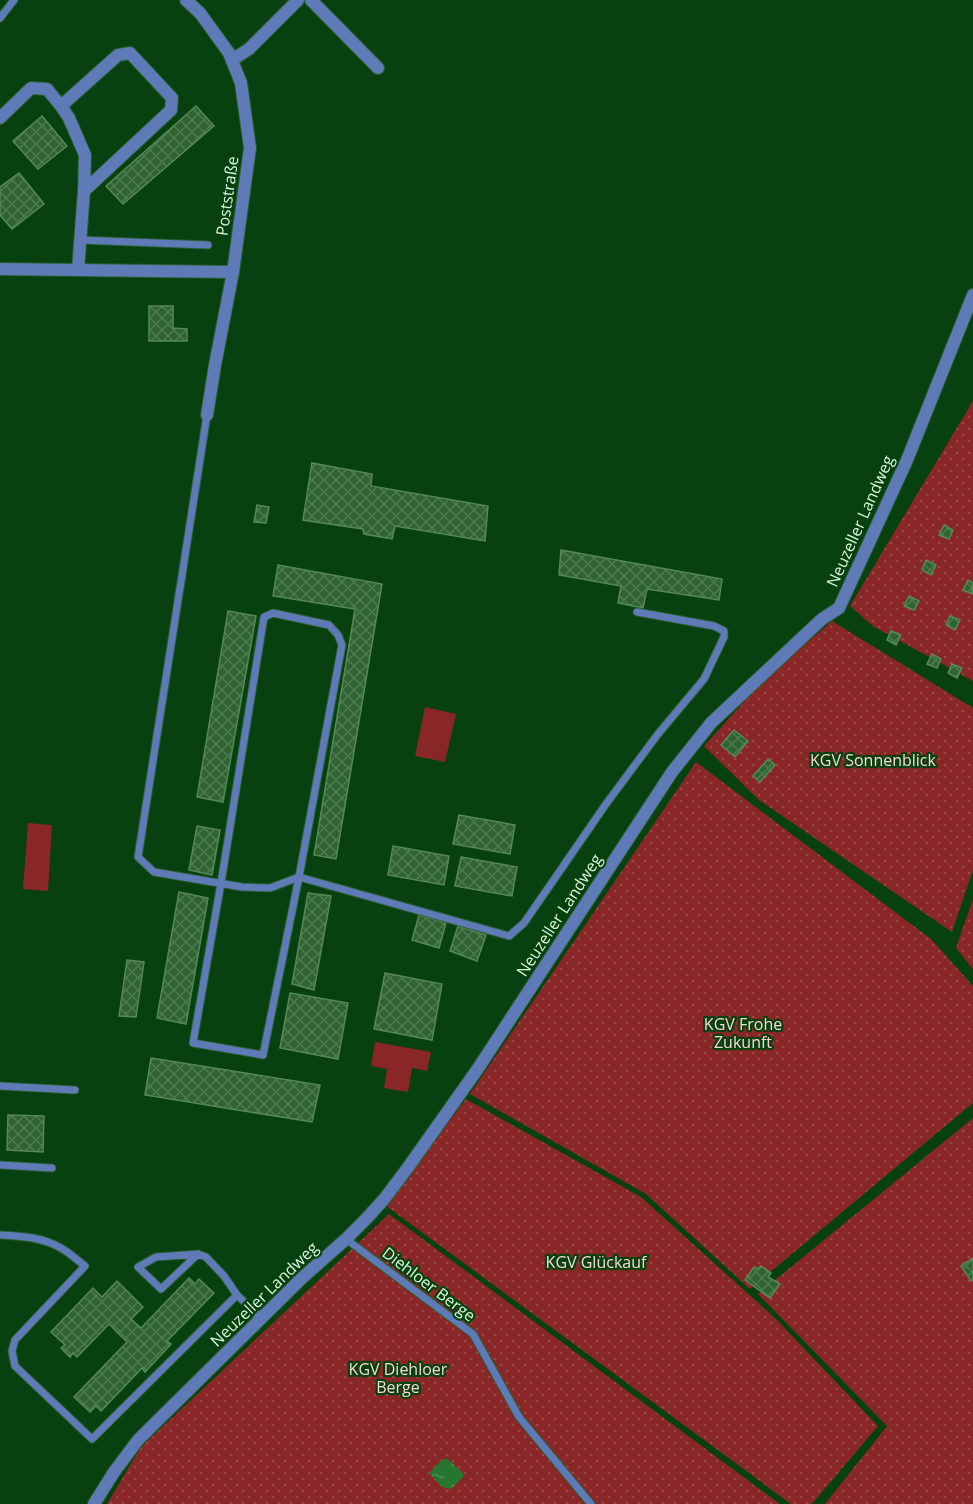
<svg xmlns="http://www.w3.org/2000/svg" width="973" height="1504" viewBox="0 0 973 1504" font-family="'Open Sans',sans-serif">
<defs>
<pattern id="grass-dots" width="8" height="8" patternUnits="userSpaceOnUse" patternTransform="scale(1.5)"><rect width="8" height="8" fill="#892727"/><path d="M2 2h.1M6 6h.1" fill="none" stroke="#994746" stroke-width="1.8" stroke-linecap="round"/></pattern>
<pattern id="water-ripples" width="26" height="14" patternUnits="userSpaceOnUse" patternTransform="scale(1.5)"><rect width="26" height="14" fill="#27762f"/><path d="M2 4q2-2 4 0t4 0M15 11q2-2 4 0t4 0" fill="none" stroke="#509156"/></pattern>
<pattern id="building-cross-hatch" width="8" height="8" patternUnits="userSpaceOnUse" patternTransform="scale(1.5)"><rect width="8" height="8" fill="#2f6332"/><path d="M0 0l8 8M0 8l8-8" fill="none" stroke="#4d7a4f"/></pattern>
</defs>
<rect width="100%" height="100%" fill="#084110"/>
<g fill="url(#grass-dots)">
<polygon points="973,401 973,681 873,626 850,606"/>
<polygon points="832,621 973,708 973,870 952,932 759,800 704,746 763,681"/>
<polygon points="696,762 931,939 973,986 973,1103 750,1289 646,1194 470,1094"/>
<polygon points="973,899 973,969 956,948"/>
<polygon points="466,1099 641,1197 775,1318 878,1426 812,1504 791,1504 385,1205"/>
<polygon points="973,1118 973,1504 825,1504 887,1426 758,1294"/>
<polygon points="389,1214 780,1504 107,1504 141,1447"/>
</g>
<g fill="#892727">
<polygon points="425,707 456,714 445,762 415,756"/>
<polygon points="28,823 52,825 48,891 23,889"/>
<polygon points="375,1042 431,1052 427,1071 412,1068 408,1092 384,1088 387,1069 371,1066"/>
</g>
<polygon fill="url(#water-ripples)" points="443,1459 448,1459 463,1473 463,1477 451,1489 442,1487 429,1473"/>
<g fill="url(#building-cross-hatch)" stroke="#558a56" stroke-width="1.5">
<polygon points="196,106 214,126 123,204 106,186"/>
<polygon points="42,116 67,146 38,169 13,141"/>
<polygon points="19,173 44,204 12,229 0,215 0,187"/>
<polygon points="149,306 173,306 173,328 187,329 187,341 149,341"/>
<polygon points="312,463 372,474 371,486 488,506 485,541 395,526 392,539 364,534 363,529 303,520"/>
<polygon points="257,505 269,507 266,523 254,522"/>
<polygon points="944,525 953,530 949,539 939,535"/>
<polygon points="561,550 722,579 719,600 647,589 643,608 618,603 621,586 559,575"/>
<polygon points="926,560 936,565 931,575 922,570"/>
<polygon points="278,565 382,584 336,859 314,855 355,609 273,596"/>
<polygon points="968,580 973,583 972,594 963,590"/>
<polygon points="909,596 919,601 914,610 904,606"/>
<polygon points="228,611 256,616 223,802 197,797"/>
<polygon points="950,616 960,620 955,630 946,625"/>
<polygon points="891,631 901,635 896,645 887,640"/>
<polygon points="932,654 941,659 937,668 927,664"/>
<polygon points="952,664 962,668 957,678 948,673"/>
<polygon points="734,730 748,741 735,757 721,745"/>
<polygon points="768,759 775,765 760,782 753,776"/>
<polygon points="459,815 515,825 510,854 453,844"/>
<polygon points="197,826 220,830 212,875 189,870"/>
<polygon points="393,846 449,856 444,885 388,875"/>
<polygon points="461,857 517,867 512,896 455,886"/>
<polygon points="179,892 208,898 186,1024 157,1018"/>
<polygon points="308,893 331,896 314,990 292,984"/>
<polygon points="419,915 446,923 439,948 412,940"/>
<polygon points="458,926 486,935 477,961 450,951"/>
<polygon points="127,960 144,962 136,1017 119,1016"/>
<polygon points="385,973 442,984 432,1040 374,1029"/>
<polygon points="290,993 348,1003 338,1059 280,1048"/>
<polygon points="151,1058 320,1085 312,1122 145,1095"/>
<polygon points="8,1115 44,1116 43,1152 7,1150"/>
<polygon points="973,1258 973,1280 971,1281 961,1266"/>
<polygon points="761,1266 771,1273 768,1277 780,1284 770,1298 745,1280 754,1267 758,1269"/>
<polygon points="189,1278 195,1284 199,1279 214,1293 167,1341 171,1344 145,1372 142,1368 101,1411 96,1406 90,1412 74,1397 127,1342 109,1324 77,1357 73,1353 70,1357 61,1348 65,1345 51,1332 93,1288 102,1297 117,1281 143,1307 131,1319 141,1328"/>
</g>
<g fill="none" stroke-linecap="round" stroke-linejoin="round">
<defs>
<g id="service">
<polyline points="0,18 14,0"/>
<polyline points="80,240 208,245"/>
<polyline points="207,415 138,857 154,872 242,887 270,888 299,877 509,936 524,923 606,804 658,734 704,679 724,637 724,631 714,626 637,612"/>
<polygon points="273,613 329,625 338,635 342,645 299,877 263,1055 193,1043 221,883 264,617"/>
<polyline points="0,1086 75,1090"/>
<polyline points="0,1165 52,1168"/>
<path d="M0,1235C21,1236 42,1237 61,1248C70,1253 77,1260 85,1266L15,1340L12,1351L15,1366L92,1439L237,1295L261,1318"/>
<polyline points="346,1239 473,1334 519,1417 591,1504"/>
<polyline points="198,1254 161,1289 138,1267 156,1257 198,1254 206,1257 224,1276 237,1295"/>
</g>
<g id="minor">
<polyline points="186,0 200,13 229,53 241,83 250,148 233,272 215,365 207,415"/>
<polyline points="311,0 378,68"/>
<polyline points="232,60 249,49 298,0"/>
<polyline points="61,106 118,55 130,53 172,98 171,110 84,191"/>
<polyline points="0,118 31,88 47,89 61,106 69,118 85,155 84,191 78,270"/>
<polyline points="0,269 233,272"/>
<polyline points="94,1504 114,1472 138,1440 302,1278 346,1239 367,1218 385,1198 409,1166 477,1070 672,772 711,723 822,619 839,608 907,460 973,295"/>
</g>
</defs>
<use href="#service" stroke="#2a5e30" stroke-width="9"/>
<use href="#minor" stroke="#2a5e30" stroke-width="14"/>
<use href="#service" stroke="#5e7ab7" stroke-width="7"/>
<use href="#minor" stroke="#5e7ab7" stroke-width="12"/>
</g>
<g text-anchor="middle" stroke-width="4.5" stroke-linejoin="round" paint-order="stroke">
<g font-size="16" fill="#daf6d9" stroke="#084110">
<text transform="translate(227 196) rotate(-82)" y="6">Poststraße</text>
<text transform="translate(860 521) rotate(-66)" y="6">Neuzeller Landweg</text>
<text transform="translate(559 915) rotate(-57)" y="6">Neuzeller Landweg</text>
<text transform="translate(429 1284) rotate(37)" y="6">Diehloer Berge</text>
<text transform="translate(264 1294) rotate(-44)" y="6">Neuzeller Landweg</text>
</g>
<g font-size="16" fill="#f9d7d3" stroke="#084110">
<text x="873" y="766">KGV Sonnenblick</text>
<text x="743" y="1030">KGV Frohe<tspan x="743" dy="18">Zukunft</tspan></text>
<text x="596" y="1268">KGV Glückauf</text>
<text x="398" y="1375">KGV Diehloer<tspan x="398" dy="18">Berge</tspan></text>
</g>
</g>
</svg>
